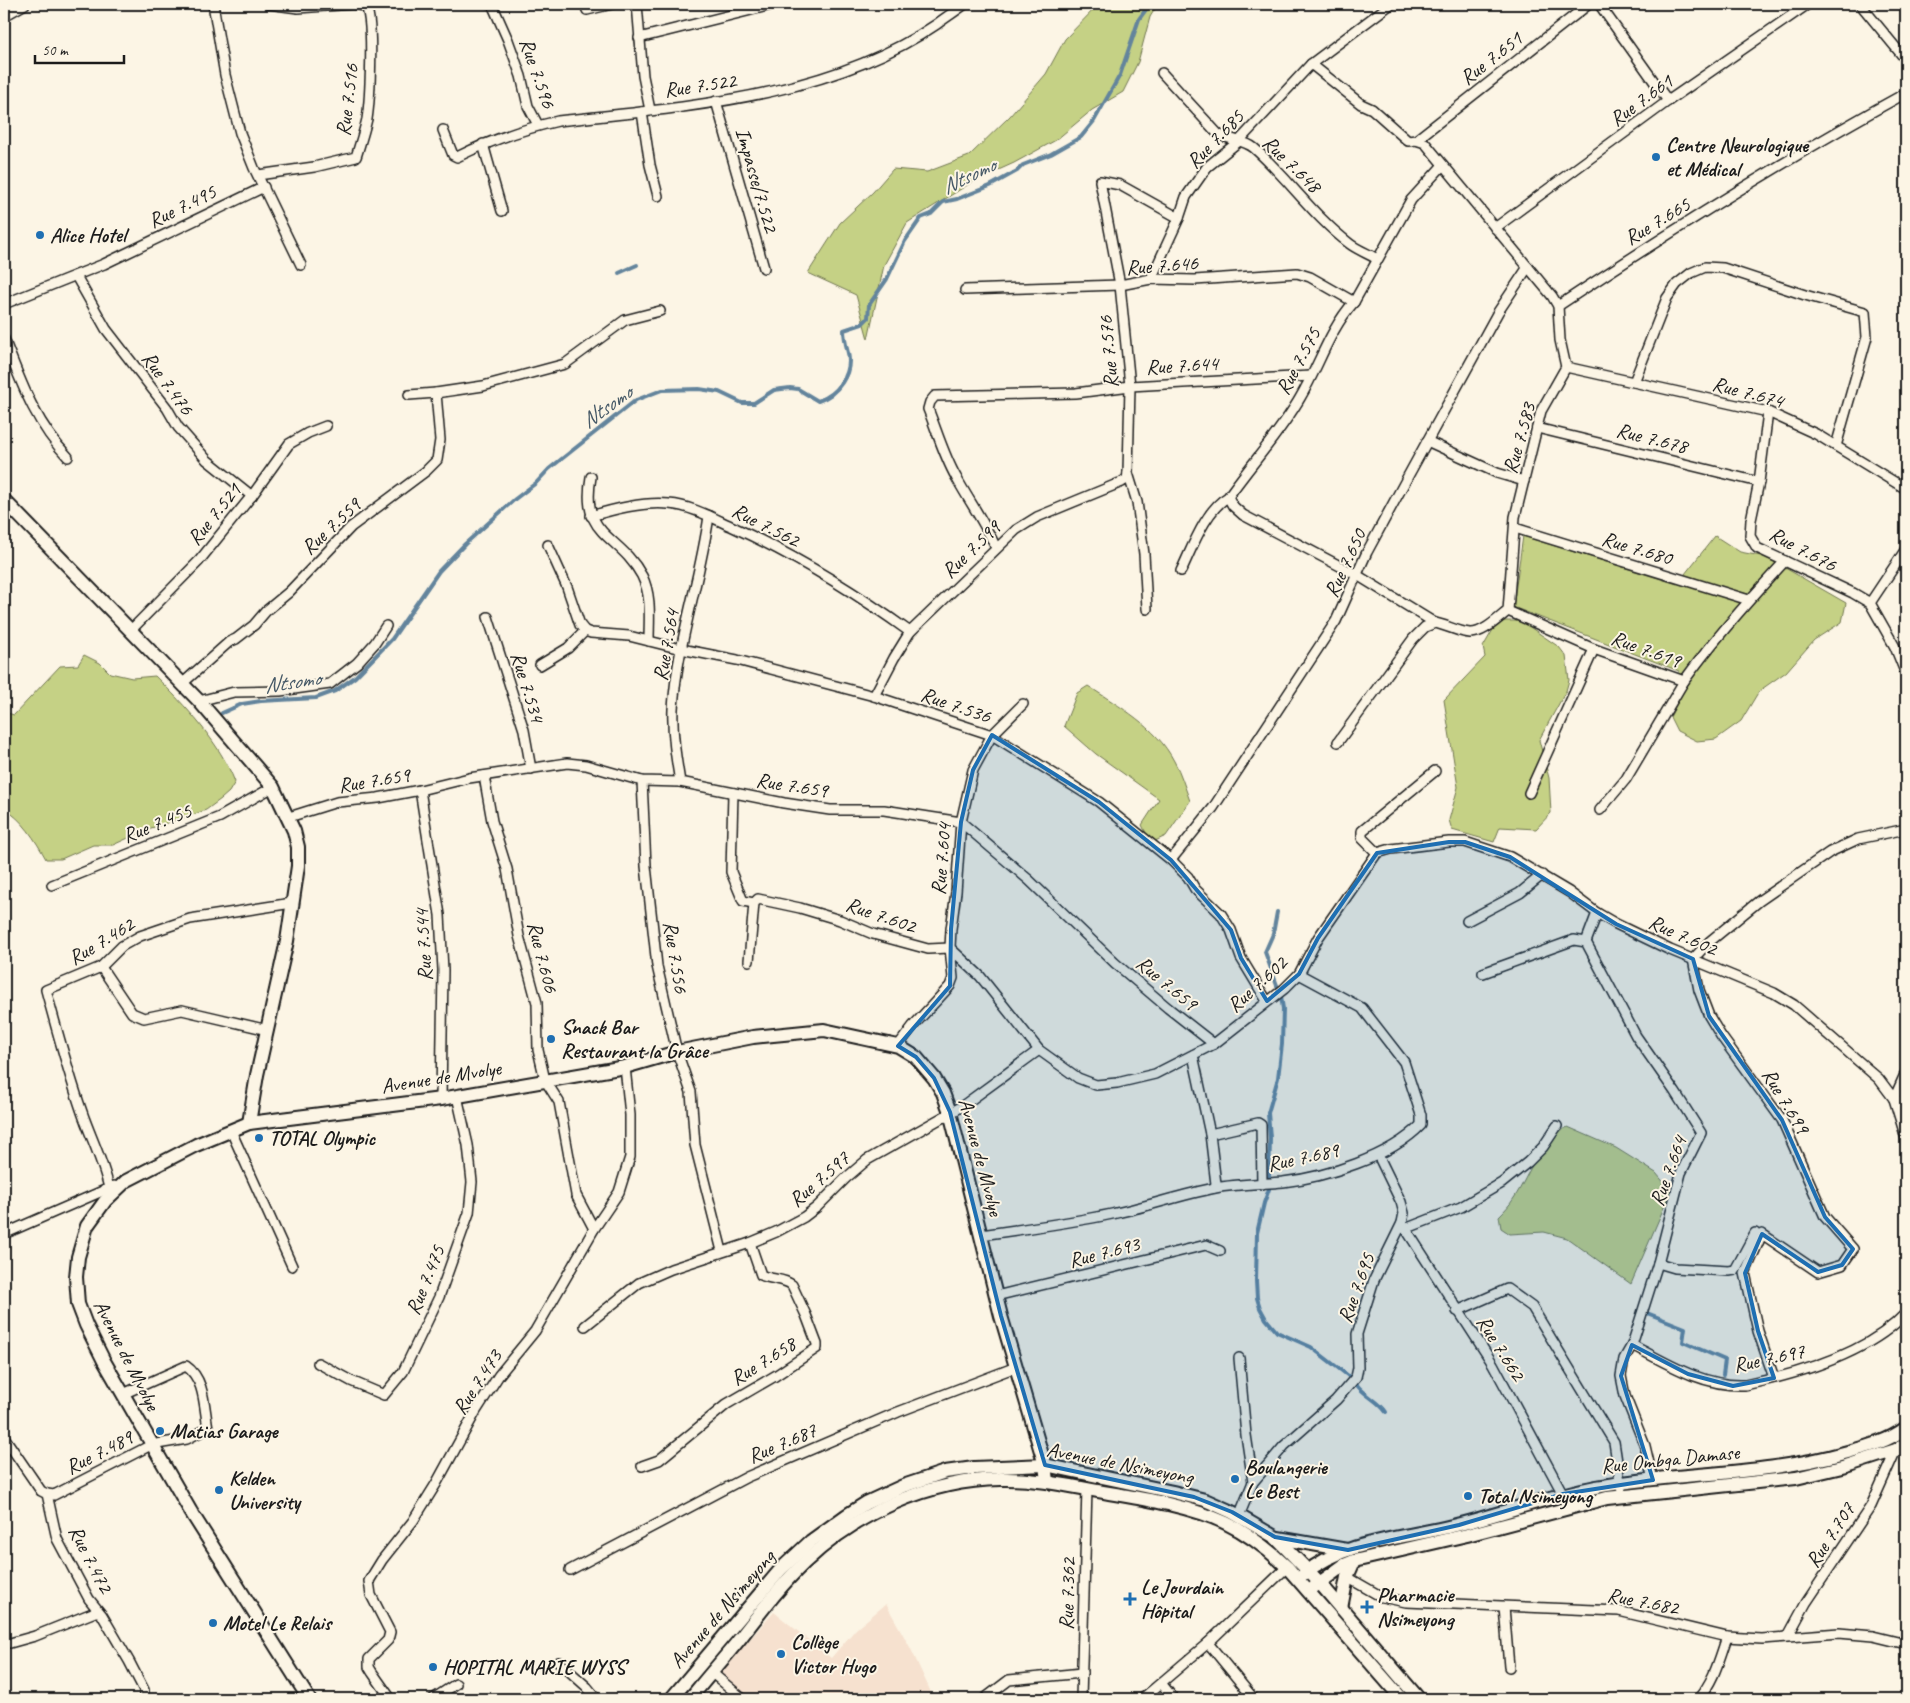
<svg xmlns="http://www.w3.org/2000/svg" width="1910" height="1703" viewBox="0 0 1910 1703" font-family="Caveat,sans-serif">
<rect width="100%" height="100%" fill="#fcf5e5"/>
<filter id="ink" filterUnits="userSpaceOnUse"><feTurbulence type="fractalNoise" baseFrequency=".02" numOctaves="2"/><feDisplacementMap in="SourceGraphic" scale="10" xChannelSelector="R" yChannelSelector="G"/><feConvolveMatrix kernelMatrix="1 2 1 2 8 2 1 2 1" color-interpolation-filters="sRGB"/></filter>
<g filter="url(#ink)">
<polygon fill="#f6e1cf" points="886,1604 911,1649 934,1699 749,1699 719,1674 774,1612 831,1658 856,1629"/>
<g fill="#c5d185" stroke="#707650">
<polygon points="1099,4 1158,4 1150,17 1138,62 1123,92 1092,110 1056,140 1014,163 972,182 907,223 884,265 868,339 856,295 808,273 840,223 873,192 893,169 927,172 969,156 1010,116 1046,74 1065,39"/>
<polygon points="1523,536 1677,584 1715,536 1740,552 1766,557 1846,603 1842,622 1814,640 1786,672 1759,691 1741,721 1716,739 1697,741 1677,731 1670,717 1680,698 1679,671 1513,607"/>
<polygon points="1501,621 1521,621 1559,647 1566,656 1569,680 1566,691 1539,740 1549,778 1551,813 1536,829 1500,827 1494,842 1452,830 1449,820 1458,787 1444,700 1485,657 1483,647 1494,628"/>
<path d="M84,655L100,663L110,673L132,678L155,676C185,705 220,743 235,782L229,792L221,799L206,810L195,814L148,829L113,845H93L61,859H46C36,841 22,818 4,809V712L14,715L60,666L78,665Z"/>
<path d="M1088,686C1120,707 1156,726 1174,761C1181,773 1185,788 1190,801L1166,836L1155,841L1146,833L1142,825L1159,799L1096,754L1064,726L1077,693Z"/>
<path d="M1568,1127L1616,1148L1656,1173L1671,1191L1631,1284L1567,1238L1544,1232L1510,1234L1501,1228L1499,1216C1504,1211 1510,1205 1514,1198C1530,1175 1539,1138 1568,1127Z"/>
</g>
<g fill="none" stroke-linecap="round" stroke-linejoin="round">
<g stroke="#63849c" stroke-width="4">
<polyline points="619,273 637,265"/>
<path d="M222,713L242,704L261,701L316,698L335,691L355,677L392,639L439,571L465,544L515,499L536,483L549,469L636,400L662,390L699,389L719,392L742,403H754L774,390L790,388L798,389L818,401C837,395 853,374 848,353C846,345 844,338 844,330L862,324L868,318L869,305L887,279L905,241L921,218L931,214L943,202L957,199L990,186L1017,171L1023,165L1051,154L1081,137L1094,121L1120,75L1139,19L1150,4"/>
<polyline points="1277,912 1273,934 1265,952 1279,991"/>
<polyline points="1269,1182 1270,1138 1268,1113 1278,1078 1282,1044 1283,1009 1281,996"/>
<polyline points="1269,1189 1264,1203 1257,1233 1256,1281 1257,1298 1260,1308 1266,1319 1277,1332 1311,1347 1351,1378"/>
<polyline points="1647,1313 1685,1328 1683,1342 1725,1360 1723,1375"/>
<path d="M1357,1385C1365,1396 1379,1401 1386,1412"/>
</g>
<defs>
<g id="street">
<polyline points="213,4 225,75 240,133 254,168 301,265"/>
<polyline points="268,4 298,8 354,4 366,7 375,4"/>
<polyline points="492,4 508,40 521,76 528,106 538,125"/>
<polyline points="585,4 587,10 612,4"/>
<polyline points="637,4 643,76 650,110"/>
<polyline points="1599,4 1668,101"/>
<polyline points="1860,4 1906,60"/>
<polyline points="4,16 25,4"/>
<polyline points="639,38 775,4"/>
<path d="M1162,73L1218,134C1229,140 1245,140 1254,148C1288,178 1314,217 1350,244C1358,250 1369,254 1377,259"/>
<polyline points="716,101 764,268"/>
<polyline points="642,112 650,165 658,196"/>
<path d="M443,130L453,155L457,157C489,141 523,129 558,121C685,107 829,98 937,24C946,17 956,11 965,4"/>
<polyline points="1416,140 1589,4"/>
<polyline points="483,144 502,211"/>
<path d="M258,175L314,167L356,157C360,144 364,132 367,119C370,100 374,22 366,7"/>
<polyline points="1495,228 1668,101 1808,4"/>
<polyline points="76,276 106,329 167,408 178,427 207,460 252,496"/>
<polyline points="1151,279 1179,218 1186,197 1207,167 1238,142 1311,64 1391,4"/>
<polyline points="965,290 1120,285 1151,279 1195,280 1297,273 1310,277 1354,302"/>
<polyline points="4,304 104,264 264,187"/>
<path d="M1558,306C1671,231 1787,158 1906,93"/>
<path d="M4,339C21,382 35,423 68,457"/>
<polyline points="1566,367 1768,412 1816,434 1906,489"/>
<polyline points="1634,382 1667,298 1677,284 1691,273 1705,267 1723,268 1805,295 1865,312 1867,337 1836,446"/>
<polyline points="436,393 483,386 565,364 625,320 660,311"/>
<polyline points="1768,412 1759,482 1751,520 1750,536 1757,548 1853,593 1870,603 1906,549"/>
<polyline points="1537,428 1759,482"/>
<polyline points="1427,441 1497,473 1524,481"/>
<path d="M591,477C580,538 619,533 642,576C652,596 649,619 649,641"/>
<path d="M1228,497L1233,506L1243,515L1357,575L1435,623C1446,625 1458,632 1470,633C1483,634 1498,618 1508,611L1515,517L1541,411L1566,367L1560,340L1558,306L1552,296L1425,143L1416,140L1408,141L1372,109L1361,104L1311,64"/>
<path d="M591,516C614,509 644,501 669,504C692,506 713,518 733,527C796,556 855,592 910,632"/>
<polyline points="1515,528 1749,600"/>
<polyline points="548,545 567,587 580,625 585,631"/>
<path d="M996,548C985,523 969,501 956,477C944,456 937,431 928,409L930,402L935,396L1076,393L1130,386L1311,376"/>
<path d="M1181,571C1192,548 1206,509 1228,497C1251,464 1280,433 1300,398C1319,366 1329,330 1354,302L1411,200L1443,165"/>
<polyline points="1870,603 1895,647 1906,674"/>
<polyline points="1147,609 1144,554 1137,502 1128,473 1130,386 1120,285 1100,181 1120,185 1179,218"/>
<path d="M1508,611L1594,649L1684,681C1714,639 1749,600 1785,561"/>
<polyline points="488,617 524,730 531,769"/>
<polyline points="131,630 199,561 254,493 289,444 308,433 326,426"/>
<polyline points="540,665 568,648 585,631 591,633 629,636 681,649 737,660 874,696 992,735 1099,802 1171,860 1188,877 1195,889 1221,914 1231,930 1241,958 1267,1001"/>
<polyline points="183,683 229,642 236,639 254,625 266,611 289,592 351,527 426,471 437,460 440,440 436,393 409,395"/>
<polyline points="874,696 894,658 910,632 1016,530 1037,517 1122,482 1127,479 1128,473"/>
<polyline points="199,701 234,692 280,691 330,684 357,663 375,643 386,626"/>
<polyline points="1338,742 1413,639 1425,627 1435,623"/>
<polyline points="484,776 492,821 507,869 519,936 537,1003 538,1050 545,1080 559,1102 576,1195 594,1229"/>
<polyline points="642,781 646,866 657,966 677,1052 691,1092 695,1145 722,1251"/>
<path d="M680,782C676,758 672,734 673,709C677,643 700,581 709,516"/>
<polyline points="420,790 440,915 443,970 441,1099"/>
<polyline points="733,793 731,872 743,901 754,903 758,899 800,908 840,920 873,934 928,949 950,948 980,976 1039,1050 1078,1078 1096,1085 1117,1083 1155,1074 1214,1044 1284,989 1299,974 1318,938 1377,853 1391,849 1449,842 1465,842 1510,857 1569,892 1597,913 1616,924 1670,950 1774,993 1794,1005 1879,1079 1894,1099 1906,1103"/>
<polyline points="1529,793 1594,649"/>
<polyline points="1600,810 1626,779 1684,681"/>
<polyline points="289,817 337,802 378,798 420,790 469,778 567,763 586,765 642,781 680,782 784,803 830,810 884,810 961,822 1029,880 1115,963 1168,1008 1214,1044"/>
<polyline points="1377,853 1362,838 1362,831 1435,771"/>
<polyline points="1171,860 1213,808 1336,621 1367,552 1407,478 1498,312 1528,267"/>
<polyline points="52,885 220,817 273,787"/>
<polyline points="1467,921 1520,893 1542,875"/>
<polyline points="1586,942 1597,913"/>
<polyline points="749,961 754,903"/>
<polyline points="101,967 132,1013 144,1018 182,1010 268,1030"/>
<polyline points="1483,973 1574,940 1586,942 1636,1036 1675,1092 1701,1133 1681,1173 1658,1263 1632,1345 1624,1359 1621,1376 1625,1396 1645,1446 1653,1480"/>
<polyline points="898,1046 913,1026 950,986 953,978 950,948 951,929 956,892 961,822 973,770 992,735 1023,704"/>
<polyline points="1193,1055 1210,1134 1258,1123 1261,1125 1262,1184"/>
<polyline points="1906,1072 1894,1099 1906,1138"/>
<polyline points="231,1131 292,1266"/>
<polyline points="1210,1134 1216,1184 1214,1188"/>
<path d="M109,1188C103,1161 91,1138 82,1112C68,1072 57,1031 46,990L101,967L122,946L140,936L190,919L292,903"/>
<polyline points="1402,1223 1493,1364 1563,1494"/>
<polyline points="1405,1229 1461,1207 1502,1183 1528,1162 1543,1147 1557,1126"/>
<polyline points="4,1234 114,1186"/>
<path d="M981,1235C1025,1229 1069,1223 1112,1214C1146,1207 1180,1195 1215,1188C1237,1184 1260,1184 1283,1182C1326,1177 1390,1157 1421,1125V1115L1404,1062L1362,1008L1299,974"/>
<polyline points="1658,1263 1675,1268 1729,1271 1735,1270 1755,1233"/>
<polyline points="996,1296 1206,1245 1220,1251"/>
<polyline points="1457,1311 1507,1289 1532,1307 1614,1442 1621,1488"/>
<polyline points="585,1326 639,1283 671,1269 750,1243 776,1232 804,1217 817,1207 846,1178 867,1160 961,1107 1039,1050"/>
<path d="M1632,1345C1666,1363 1704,1387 1745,1385C1798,1374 1868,1354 1906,1313"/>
<polyline points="1239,1358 1246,1435 1253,1482"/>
<polyline points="318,1363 351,1381 384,1395 403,1372 439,1297 469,1213 472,1182 468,1145 457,1096"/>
<polyline points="1774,1378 1758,1331 1745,1273 1762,1234 1818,1272 1842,1265 1853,1249 1825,1217 1782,1120 1721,1036 1709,1016 1699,990 1693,959 1709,942 1759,901 1830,852 1858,839 1906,829"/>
<polyline points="4,1437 41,1491 47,1494 57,1539 89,1599 102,1615 129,1661 144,1690 144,1699"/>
<path d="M642,1466L659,1460L727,1404L775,1376L817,1348V1344L806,1315L792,1285C784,1278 771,1280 761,1275L750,1243"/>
<path d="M47,1494L54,1495L151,1445L187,1439L208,1428C204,1407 205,1379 186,1366L123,1394"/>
<polyline points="1239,1516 1253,1482 1273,1459 1284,1446 1336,1400 1356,1377 1358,1368 1357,1334 1374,1280 1402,1223 1404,1213 1401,1202 1378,1155"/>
<polyline points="570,1570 747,1477 898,1412 1016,1367"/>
<polyline points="1347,1577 1382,1597 1406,1602 1619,1611 1727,1637 1762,1639 1839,1633 1873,1636 1906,1644"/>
<polyline points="1504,1607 1509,1667"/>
<polyline points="1788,1636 1806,1603 1871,1506 1896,1450"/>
<polyline points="10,1643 35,1636 95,1612 98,1612"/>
<polyline points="1208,1643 1254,1699"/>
<polyline points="559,1662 587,1687 597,1699"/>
<polyline points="711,1672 743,1699"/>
<polyline points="1161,1683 1174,1699"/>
<polyline points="391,1699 372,1672 369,1667 369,1659 388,1640 390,1632 371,1595 369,1581 382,1560 413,1521 436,1484 476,1411 499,1375 535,1331 594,1229 619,1192 630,1157 630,1115 625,1067"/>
<polyline points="433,1699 456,1684"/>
<polyline points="984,1699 1009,1680 1082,1673"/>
<polyline points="1081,1699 1087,1489"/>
<polyline points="1142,1699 1208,1643 1287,1567"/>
<path d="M1698,1699C1714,1681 1719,1660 1727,1637"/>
</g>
<g id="secondary">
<polyline points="4,500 199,701 273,787 294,831 298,847 298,866 287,941 257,1075 249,1123"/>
<polyline points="1278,1538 1347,1550"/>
<path d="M1304,1574C1341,1543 1394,1539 1439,1529C1492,1518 1543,1497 1596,1487C1678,1472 1763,1476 1844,1453C1866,1447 1887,1442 1906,1428"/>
<polyline points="1314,1587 1344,1565 1354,1561 1467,1535 1607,1498 1796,1478 1846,1466 1896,1450 1906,1444"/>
<polyline points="1341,1608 1347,1577 1354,1561"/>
<polyline points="309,1699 191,1512 104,1361 86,1325 78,1304 76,1277 78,1257 87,1226 105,1201 126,1181 196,1145 249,1123 441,1099 625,1067 677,1052 753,1037 824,1030 898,1046 916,1057 934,1078 943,1093 950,1112 1001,1316 1045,1465 1047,1481"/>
<polyline points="671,1699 781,1569 811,1541 847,1515 866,1503 903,1486 945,1472 974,1468 1045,1465 1173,1492 1205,1500 1232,1512 1275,1537 1319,1582 1419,1699"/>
<path d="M690,1699C705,1679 722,1661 738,1641C759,1614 779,1587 804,1563C856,1513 928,1480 1001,1479C1038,1478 1073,1487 1109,1493C1146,1499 1193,1507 1226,1523C1249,1534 1269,1550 1287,1567L1402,1699"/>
</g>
</defs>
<use href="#street" stroke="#1c1c1c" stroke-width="12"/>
<use href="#secondary" stroke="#1c1c1c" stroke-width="16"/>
<use href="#street" stroke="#fcf5e5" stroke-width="9"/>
<use href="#secondary" stroke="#fcf5e5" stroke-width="12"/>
</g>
</g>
<path fill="#1f6fb2" fill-opacity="0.2" stroke="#1f6fb2" stroke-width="4" stroke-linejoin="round" d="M992,735L1099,802L1171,860L1231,930L1241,958L1267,1001L1299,974L1318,938L1377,853L1449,842H1465L1510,857L1616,924L1693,959L1709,1016L1782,1120L1825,1217L1853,1249L1842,1265L1818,1272L1762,1234L1745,1273L1758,1331L1774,1378L1733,1386L1688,1374L1632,1345L1621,1376L1653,1480L1563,1494L1459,1525L1348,1550L1275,1537L1232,1512L1194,1497L1045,1465L1001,1316L950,1112L934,1078L916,1057L898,1046L950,986L951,929L961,822L973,770Z"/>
<g fill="#1f6fb2" stroke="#fcf5e5" stroke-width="2">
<circle cx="1656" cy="157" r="5"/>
<circle cx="40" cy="235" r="5"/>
<circle cx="551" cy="1039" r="5"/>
<circle cx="259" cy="1138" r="5"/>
<circle cx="160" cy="1431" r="5"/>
<circle cx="1235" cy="1479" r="5"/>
<circle cx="219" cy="1490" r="5"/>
<circle cx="1468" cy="1496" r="5"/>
<path d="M1127.5 1591.5h5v5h5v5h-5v5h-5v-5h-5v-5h5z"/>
<path d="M1364.5 1599.5h5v5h5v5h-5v5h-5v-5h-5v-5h5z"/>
<circle cx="213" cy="1623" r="5"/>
<circle cx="781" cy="1654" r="5"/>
<circle cx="433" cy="1667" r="5"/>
</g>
<g text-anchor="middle" stroke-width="4" stroke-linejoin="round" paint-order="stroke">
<g font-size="21" fill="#1c1c1c" stroke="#fcf5e5">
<text transform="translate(1491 58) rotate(-38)" y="7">Rue 7.651</text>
<text transform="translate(538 73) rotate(71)" y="7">Rue 7.596</text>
<text transform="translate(700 85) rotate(-8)" y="7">Rue 7.522</text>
<text transform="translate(347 100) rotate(-83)" y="7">Rue 7.516</text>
<text transform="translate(1641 100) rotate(-36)" y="7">Rue 7.661</text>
<text transform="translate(1215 139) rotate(-46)" y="7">Rue 7.685</text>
<text transform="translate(1292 164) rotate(44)" y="7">Rue 7.648</text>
<text transform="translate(757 180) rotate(74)" y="7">Impasse/7.522</text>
<text transform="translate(182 206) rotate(-26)" y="7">Rue 7.495</text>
<text transform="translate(1657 221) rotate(-31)" y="7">Rue 7.665</text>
<text transform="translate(1162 265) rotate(-4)" y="7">Rue 7.646</text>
<text transform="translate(1108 352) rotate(-95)" y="7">Rue 7.576</text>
<text transform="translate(1298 361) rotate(-62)" y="7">Rue 7.575</text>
<text transform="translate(1182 365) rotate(-3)" y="7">Rue 7.644</text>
<text transform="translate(168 383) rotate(54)" y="7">Rue 7.476</text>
<text transform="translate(1748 392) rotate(15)" y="7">Rue 7.674</text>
<text transform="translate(1519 438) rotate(-74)" y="7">Rue 7.583</text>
<text transform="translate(1652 438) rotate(14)" y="7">Rue 7.678</text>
<text transform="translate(214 514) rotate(-51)" y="7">Rue 7.521</text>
<text transform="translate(766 525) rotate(27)" y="7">Rue 7.562</text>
<text transform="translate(331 526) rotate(-43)" y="7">Rue 7.559</text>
<text transform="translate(1637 548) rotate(17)" y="7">Rue 7.680</text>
<text transform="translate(971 549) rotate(-44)" y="7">Rue 7.599</text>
<text transform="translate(1803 549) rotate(28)" y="7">Rue 7.676</text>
<text transform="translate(1345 563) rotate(-65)" y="7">Rue 7.650</text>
<text transform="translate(666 645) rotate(-80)" y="7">Rue 7.564</text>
<text transform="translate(1646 649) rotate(20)" y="7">Rue 7.619</text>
<text transform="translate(528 687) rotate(73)" y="7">Rue 7.534</text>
<text transform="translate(956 705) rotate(19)" y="7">Rue 7.536</text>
<text transform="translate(374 780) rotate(-9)" y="7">Rue 7.659</text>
<text transform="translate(792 785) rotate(9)" y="7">Rue 7.659</text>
<text transform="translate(157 823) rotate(-22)" y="7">Rue 7.455</text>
<text transform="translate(941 859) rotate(-85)" y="7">Rue 7.604</text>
<text transform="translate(881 915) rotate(19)" y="7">Rue 7.602</text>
<text transform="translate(1683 935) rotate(24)" y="7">Rue 7.602</text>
<text transform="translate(101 941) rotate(-31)" y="7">Rue 7.462</text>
<text transform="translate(423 945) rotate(-93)" y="7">Rue 7.544</text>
<text transform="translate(543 957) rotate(76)" y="7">Rue 7.606</text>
<text transform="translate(676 957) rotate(81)" y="7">Rue 7.556</text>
<text transform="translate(1167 983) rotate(40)" y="7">Rue 7.659</text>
<text transform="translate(1257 984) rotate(-42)" y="7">Rue 7.602</text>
<text transform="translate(441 1077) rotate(-9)" y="7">Avenue de Mvolye</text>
<text transform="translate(1786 1101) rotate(59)" y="7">Rue 7.699</text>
<text transform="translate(981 1157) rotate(75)" y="7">Avenue de Mvolye</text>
<text transform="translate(1303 1157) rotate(-12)" y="7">Rue 7.689</text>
<text transform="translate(1668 1171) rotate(-70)" y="7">Rue 7.664</text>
<text transform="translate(819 1179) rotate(-41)" y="7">Rue 7.597</text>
<text transform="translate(1104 1252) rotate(-14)" y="7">Rue 7.693</text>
<text transform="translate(425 1280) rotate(-68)" y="7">Rue 7.475</text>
<text transform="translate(1356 1288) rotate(-70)" y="7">Rue 7.695</text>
<text transform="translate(1501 1348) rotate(58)" y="7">Rue 7.662</text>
<text transform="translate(127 1355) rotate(63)" y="7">Avenue de Mvolye</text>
<text transform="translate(1769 1358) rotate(-12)" y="7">Rue 7.697</text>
<text transform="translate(763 1361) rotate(-32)" y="7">Rue 7.658</text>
<text transform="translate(477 1382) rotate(-57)" y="7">Rue 7.473</text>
<text transform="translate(782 1443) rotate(-23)" y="7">Rue 7.687</text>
<text transform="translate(99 1452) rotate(-27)" y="7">Rue 7.489</text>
<text transform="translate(1670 1459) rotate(-6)" y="7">Rue Ombga Damase</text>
<text transform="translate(1120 1463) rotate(11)" y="7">Avenue de Nsimeyong</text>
<text transform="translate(1830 1535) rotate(-57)" y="7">Rue 7.707</text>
<text transform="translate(91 1559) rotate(63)" y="7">Rue 7.472</text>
<text transform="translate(1067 1594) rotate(-88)" y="7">Rue 7.362</text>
<text transform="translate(1643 1601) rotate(11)" y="7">Rue 7.682</text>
<text transform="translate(722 1609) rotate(-49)" y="7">Avenue de Nsimeyong</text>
</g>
<g font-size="21" font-weight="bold" fill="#1c1c1c" stroke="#fcf5e5" text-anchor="start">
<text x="1666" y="152">Centre Neurologique<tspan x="1666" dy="24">et Médical</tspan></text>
<text x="50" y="242">Alice Hotel</text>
<text x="561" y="1034">Snack Bar<tspan x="561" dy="24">Restaurant la Grâce</tspan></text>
<text x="269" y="1145">TOTAL Olympic</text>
<text x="170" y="1438">Matias Garage</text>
<text x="1245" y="1474">Boulangerie<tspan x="1245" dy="24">Le Best</tspan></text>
<text x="229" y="1485">Kelden<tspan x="229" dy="24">University</tspan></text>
<text x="1478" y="1503">Total Nsimeyong</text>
<text x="1141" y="1594">Le Jourdain<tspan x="1141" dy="24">Hôpital</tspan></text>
<text x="1377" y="1602">Pharmacie<tspan x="1377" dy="24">Nsimeyong</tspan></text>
<text x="223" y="1630">Motel Le Relais</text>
<text x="791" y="1649">Collège<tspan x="791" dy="24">Victor Hugo</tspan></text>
<text x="443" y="1674">HOPITAL MARIE WYSS</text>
</g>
<g font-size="22" font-style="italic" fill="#465967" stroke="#fcf5e5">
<text transform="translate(968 175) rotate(-25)" y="8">Ntsomo</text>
<text transform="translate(606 406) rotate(-35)" y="8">Ntsomo</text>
<text transform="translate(292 681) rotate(-8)" y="8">Ntsomo</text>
</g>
</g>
<rect width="1910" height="1703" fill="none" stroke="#fcf5e5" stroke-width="20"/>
<rect x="10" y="10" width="1890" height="1683" fill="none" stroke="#1c1c1c" stroke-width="2" filter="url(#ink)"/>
<path d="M35 55v8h89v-8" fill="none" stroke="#1c1c1c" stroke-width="2.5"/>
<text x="42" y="55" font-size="15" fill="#1c1c1c" stroke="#fcf5e5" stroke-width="4" paint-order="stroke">50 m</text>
</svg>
